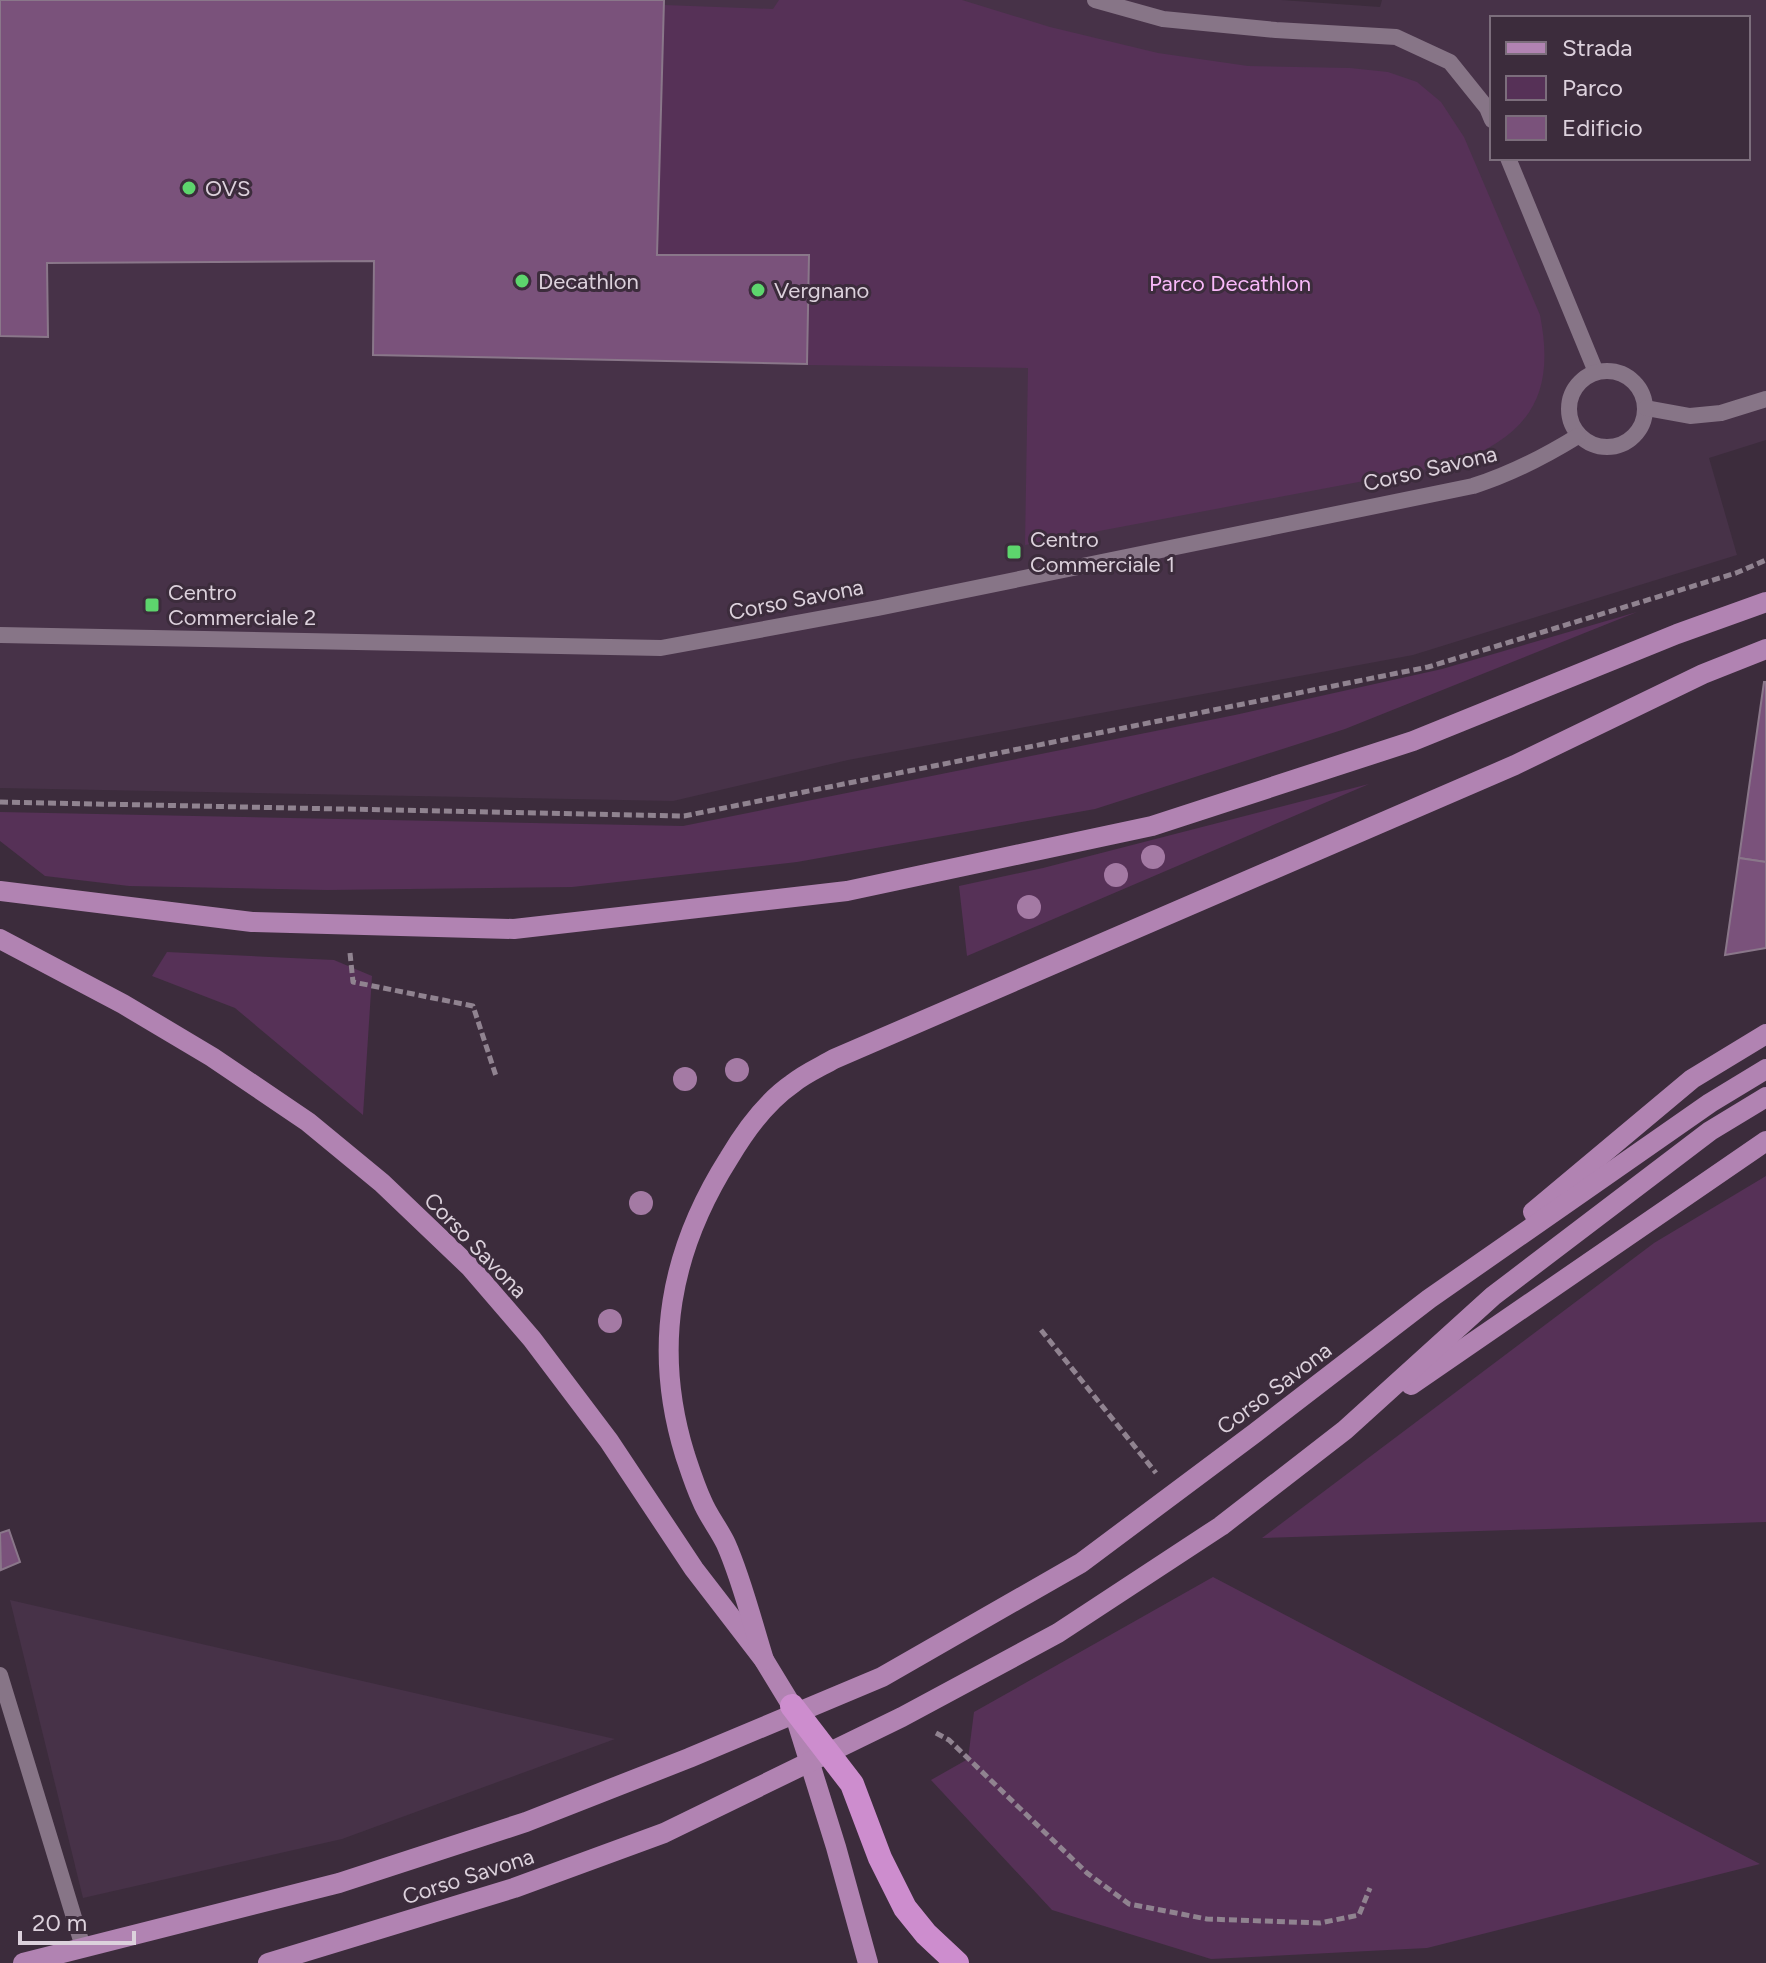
<svg xmlns="http://www.w3.org/2000/svg" width="1766" height="1963" viewBox="0 0 1766 1963" font-family="Figtree,sans-serif">
<rect width="100%" height="100%" fill="#3c2c3c"/>
<g fill="#473248" fill-rule="evenodd">
<path d="M0,0H1281L1380,7L1382,0H1766V440L1709,458L1737,555L1413,655L848,760L673,801L0,788ZM1492,18H1748V158H1492Z"/>
<polygon points="10,1600 615,1739 342,1839 83,1898"/>
</g>
<g fill="#563157">
<path d="M779,0H962L1050,27L1158,53L1248,66L1350,68L1388,72L1417,82L1441,102L1464,137L1540,315C1556,396 1529,435 1454,464L1025,545L1028,368L807,365L809,255H657L664,5L773,9Z"/>
<polygon points="1637,612 1345,729 1095,809 797,862 572,887 327,890 129,886 45,876 0,841 0,812 683,826 1235,715 1442,669"/>
<polygon points="1369,784 967,956 959,886 1043,868"/>
<polygon points="167,952 334,960 372,976 363,1115 235,1008 152,976"/>
<polygon points="1766,1176 1766,1522 1262,1538 1654,1243"/>
<polygon points="1213,1577 1760,1864 1427,1948 1211,1959 1052,1910 931,1780 968,1759 974,1712"/>
</g>
<g fill="#7a527b" stroke="#8a778a" stroke-width="2">
<polygon points="0,0 664,0 657,255 809,255 807,364 373,355 374,261 47,263 48,337 0,336"/>
<polygon points="1764,682 1766,682 1766,862 1739,858"/>
<polygon points="1739,858 1766,862 1766,948 1725,955"/>
<polygon points="9,1530 20,1562 1,1570 0,1533"/>
</g>
<g fill="none" stroke-linecap="round" stroke-linejoin="round">
<g stroke="#908390" stroke-width="5" stroke-dasharray="8 4" stroke-linecap="butt">
<polyline points="0,802 684,816 1428,667 1736,573 1766,560"/>
<polyline points="350,953 353,982 473,1006 496,1076"/>
<polyline points="1041,1330 1156,1473"/>
<polyline points="936,1733 949,1740 1087,1873 1129,1904 1207,1919 1320,1923 1359,1915 1370,1888"/>
</g>
<g stroke="#877587" stroke-width="16">
<polyline points="1095,0 1163,19 1276,30 1396,37 1450,62 1487,108 1492,120"/>
<polyline points="1508,158 1596,372"/>
<circle cx="1607" cy="409" r="38"/>
<polyline points="1646,408 1690,416 1721,413 1766,399"/>
<path d="M0,635L661,648L878,608L1473,486C1511,474 1544,457 1578,436"/>
<polyline points="0,1675 83,1947"/>
</g>
<g stroke="#b183b2" stroke-width="20">
<polyline points="0,891 252,922 514,929 847,891 1152,826 1413,741 1677,634 1766,602"/>
<polyline points="0,939 123,1004 212,1057 308,1122 382,1183 470,1267 532,1339 609,1441 694,1569 764,1660 792,1706 836,1847 868,1963"/>
<polyline points="1533,1212 1692,1079 1766,1034"/>
<polyline points="1411,1385 1766,1141"/>
<path d="M764,1660C752,1622 742,1580 726,1544C719,1529 708,1516 702,1501C695,1486 690,1470 685,1455C652,1348 670,1251 729,1158C745,1131 766,1102 792,1084C804,1074 820,1067 834,1059L1515,765L1703,674L1766,649"/>
<polyline points="23,1963 339,1883 526,1822 689,1758 882,1677 1081,1563 1255,1433 1429,1299 1710,1103 1766,1069"/>
<polyline points="268,1963 514,1888 664,1833 902,1717 1058,1633 1221,1526 1345,1430 1493,1296 1710,1131 1766,1097"/>
</g>
<polyline stroke="#cd8dce" stroke-width="24" points="792,1706 852,1784 880,1858 905,1908 926,1934 957,1963"/>
</g>
<g fill="#a47aa4">
<circle cx="1153" cy="857" r="12"/>
<circle cx="1116" cy="875" r="12"/>
<circle cx="1029" cy="907" r="12"/>
<circle cx="737" cy="1070" r="12"/>
<circle cx="685" cy="1079" r="12"/>
<circle cx="641" cy="1203" r="12"/>
<circle cx="610" cy="1321" r="12"/>
</g>
<g fill="#5dd56d" stroke="#3c2c3c" stroke-width="3">
<circle cx="189" cy="188" r="8"/>
<circle cx="522" cy="281" r="8"/>
<circle cx="758" cy="290" r="8"/>
<rect x="1006" y="544" width="16" height="16" rx="4"/>
<rect x="144" y="597" width="16" height="16" rx="4"/>
</g>
<g text-anchor="middle" stroke-width="6" stroke-linejoin="round" paint-order="stroke">
<g font-size="22" fill="#dcd1dc" stroke="#3c2c3c" text-anchor="start">
<text x="205" y="196">OVS</text>
<text x="538" y="289">Decathlon</text>
<text x="774" y="298">Vergnano</text>
<text x="1030" y="547">Centro<tspan x="1030" dy="25">Commerciale 1</tspan></text>
<text x="168" y="600">Centro<tspan x="168" dy="25">Commerciale 2</tspan></text>
</g>
<g font-size="22" fill="#f9b9fa" stroke="#3c2c3c">
<text x="1230" y="291">Parco Decathlon</text>
</g>
<g font-size="22" fill="#dcd1dc" stroke="#3c2c3c">
<text transform="translate(1430 468) rotate(-13)" y="8">Corso Savona</text>
<text transform="translate(796 599) rotate(-11)" y="8">Corso Savona</text>
<text transform="translate(476 1245) rotate(46)" y="8">Corso Savona</text>
<text transform="translate(1274 1388) rotate(-37)" y="8">Corso Savona</text>
<text transform="translate(468 1876) rotate(-18)" y="8">Corso Savona</text>
</g>
</g>
<rect x="1490" y="16" width="260" height="144" fill="#3c2c3c" stroke="#7c6e7c" stroke-width="2"/>
<rect x="1506" y="42" width="40" height="12" fill="#b183b2" stroke="#7c6e7c" stroke-width="2"/>
<text x="1562" y="56" font-size="24" fill="#dcd1dc">Strada</text>
<rect x="1506" y="76" width="40" height="24" fill="#563157" stroke="#7c6e7c" stroke-width="2"/>
<text x="1562" y="96" font-size="24" fill="#dcd1dc">Parco</text>
<rect x="1506" y="116" width="40" height="24" fill="#7a527b" stroke="#7c6e7c" stroke-width="2"/>
<text x="1562" y="136" font-size="24" fill="#dcd1dc">Edificio</text>
<path d="M20 1931v12h114v-12" fill="none" stroke="#dcd1dc" stroke-width="4"/>
<text x="32" y="1931" font-size="24" fill="#dcd1dc" stroke="#3c2c3c" stroke-width="6" paint-order="stroke">20 m</text>
</svg>
